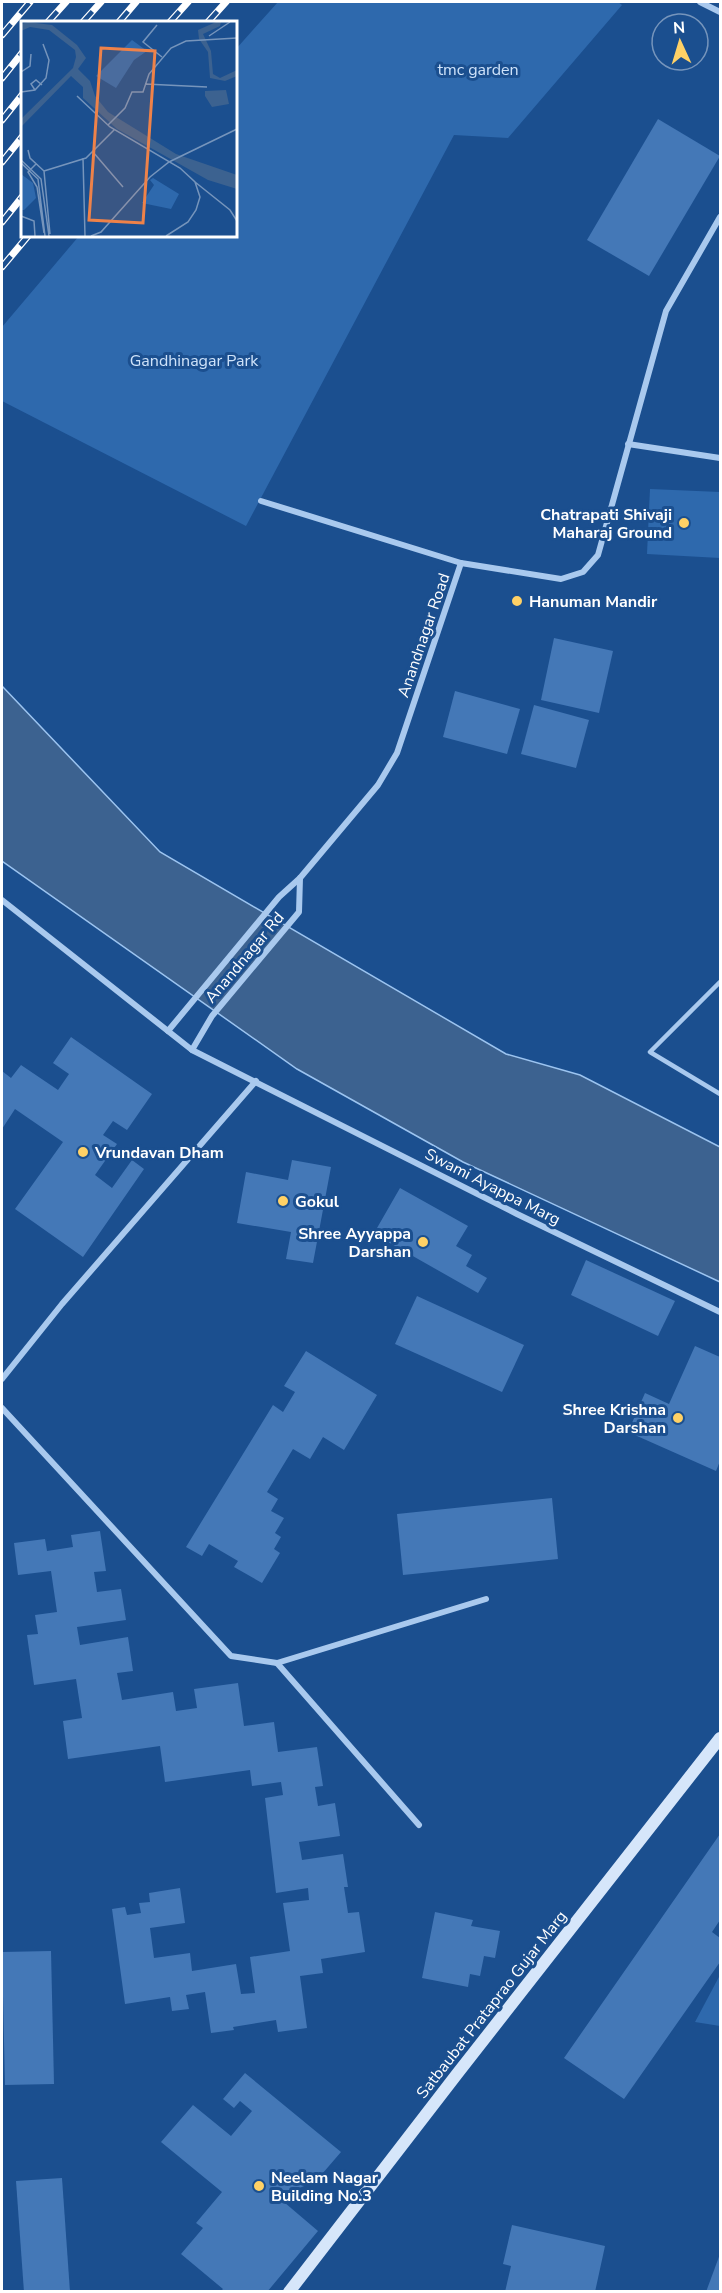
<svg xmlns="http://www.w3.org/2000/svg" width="722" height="2293" viewBox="0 0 722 2293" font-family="'Nunito Sans',sans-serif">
<rect width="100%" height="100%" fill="#1b4f8f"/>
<g fill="#2e69ad">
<polygon points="278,2 618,2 622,5 508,138 454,135 246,526 2,401 2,327 79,236 236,236 236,49"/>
<polygon points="650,489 720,492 720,558 647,554"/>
<polygon points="720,1975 720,2026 695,2022"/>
</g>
<polygon fill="#3c6290" stroke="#9cc4f0" stroke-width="1.5" points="2,686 160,852 506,1054 580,1075 720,1147 720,1282 463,1162 297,1069 2,861"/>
<g fill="#4478b7">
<polygon points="658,119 720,156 649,276 587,240"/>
<polygon points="554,638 613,651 599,713 541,700"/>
<polygon points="455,691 520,709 507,754 443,737"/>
<polygon points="534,705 589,720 576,768 521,754"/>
<polygon points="71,1037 152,1094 127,1130 113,1121 103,1135 117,1144 95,1175 112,1188 132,1160 144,1169 83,1257 15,1209 63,1142 15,1109 2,1129 2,1071 11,1078 21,1065 58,1090 69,1074 53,1063"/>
<polygon points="292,1160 331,1167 313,1263 286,1259 291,1232 237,1223 246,1172 288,1180"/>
<polygon points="400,1188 468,1226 456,1246 472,1255 466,1266 487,1278 478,1293 381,1238 385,1232 377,1228"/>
<polygon points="586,1260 675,1301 658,1336 571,1295"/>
<polygon points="417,1296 524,1345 502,1392 395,1344"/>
<polygon points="695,1346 720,1357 720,1461 716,1471 628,1432 645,1393 669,1404"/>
<polygon points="306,1351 377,1395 344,1450 323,1437 310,1459 293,1449 267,1492 278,1499 271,1511 284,1518 275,1533 281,1537 274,1549 280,1553 262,1583 234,1567 238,1561 209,1544 202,1556 186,1547 273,1405 283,1412 295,1392 284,1386"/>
<polygon points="552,1498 558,1559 403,1575 397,1514"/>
<polygon points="100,1531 106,1571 94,1572 97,1592 121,1589 126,1620 77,1627 80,1645 128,1637 133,1671 117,1673 122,1700 173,1692 176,1711 197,1708 194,1689 238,1683 244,1726 274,1722 278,1752 317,1747 323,1786 315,1787 318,1806 335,1803 340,1836 299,1842 302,1860 343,1854 348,1887 344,1887 348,1913 359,1912 365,1952 321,1959 323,1973 300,1976 307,2028 278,2032 276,2020 233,2027 234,2030 211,2033 205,1992 186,1995 189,2009 172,2011 170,1997 125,2004 112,1909 125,1907 127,1915 141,1913 139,1903 150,1902 149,1893 180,1888 185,1923 150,1928 154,1958 190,1953 192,1971 236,1964 241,1994 255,1993 250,1957 290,1951 283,1903 309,1900 308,1888 276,1893 265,1798 283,1795 281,1782 252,1786 250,1770 165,1782 160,1746 68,1759 63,1721 82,1718 76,1679 34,1685 27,1635 38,1634 35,1615 57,1612 51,1571 18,1575 14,1543 45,1539 47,1551 73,1547 71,1535"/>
<polygon points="720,1834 720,1920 712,1932 720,1938 720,1962 624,2099 564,2058"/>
<polygon points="435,1912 473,1920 471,1926 500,1931 495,1958 484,1956 480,1976 470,1974 468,1987 422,1978"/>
<polygon points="51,1951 54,2084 5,2085 2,1952"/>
<polygon points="245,2073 341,2152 316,2181 278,2197 318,2231 267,2292 220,2292 223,2289 181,2254 203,2228 196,2223 222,2192 161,2142 193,2105 231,2136 252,2111 240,2101 234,2108 223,2099"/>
<polygon points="62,2178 70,2292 24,2292 16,2181"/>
<polygon points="512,2225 605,2246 595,2292 505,2292 511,2266 503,2264"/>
<polygon points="720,2254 720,2292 706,2292"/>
</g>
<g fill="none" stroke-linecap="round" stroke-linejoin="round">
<polyline stroke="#a9c9ee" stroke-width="4.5" points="720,982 650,1052 720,1094"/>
<g stroke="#a9c9ee" stroke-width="6">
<polyline points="700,2 720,12"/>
<polyline points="628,444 720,458"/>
<polyline points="261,501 461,563"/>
<polyline points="2,900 192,1050 517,1214 720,1312"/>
<polyline points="168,1031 279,897 300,878 378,785 397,753 461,563 561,579 583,572 598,555 666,311 720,217"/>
<polyline points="192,1050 212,1016 299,912 300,878"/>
<polyline points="2,1379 62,1304 256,1081"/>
<polyline points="2,1408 231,1656 277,1663 419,1825"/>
<polyline points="277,1663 486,1599"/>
</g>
<polyline stroke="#d6e6fa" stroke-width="12" points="289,2292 457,2074 720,1738"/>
<defs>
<g id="rail">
<polyline points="48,22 66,2"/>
<polyline points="83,22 101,2"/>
<polyline points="119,22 136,2"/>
<polyline points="170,22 188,2"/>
<polyline points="208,22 226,2"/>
<polyline points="2,35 30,2"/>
<polyline points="2,78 22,53"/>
<polyline points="2,120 22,95"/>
<polyline points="2,162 22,137"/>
<polyline points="2,222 22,197"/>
<polyline points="2,267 28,236"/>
</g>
</defs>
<use href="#rail" stroke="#fff" stroke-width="7"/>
<use href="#rail" stroke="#1b4f8f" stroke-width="4.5" stroke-dasharray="14" stroke-linecap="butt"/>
</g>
<g fill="#ffd166" stroke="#1b4f8f" stroke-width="2">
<circle cx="684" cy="523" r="6"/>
<circle cx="517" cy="601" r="6"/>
<circle cx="83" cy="1152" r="6"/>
<circle cx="283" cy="1201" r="6"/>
<circle cx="423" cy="1242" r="6"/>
<circle cx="678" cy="1418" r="6"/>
<circle cx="259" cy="2186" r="6"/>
</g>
<g text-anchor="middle" stroke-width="6" stroke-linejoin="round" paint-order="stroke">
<g font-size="16" fill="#cfe3fa" stroke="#1b4f8f">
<text x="478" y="75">tmc garden</text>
<text x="194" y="366">Gandhinagar Park</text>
</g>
<g font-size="16" font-weight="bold" fill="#fff" stroke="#1b4f8f" text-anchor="start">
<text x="672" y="520" text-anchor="end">Chatrapati Shivaji<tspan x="672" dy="18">Maharaj Ground</tspan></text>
<text x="529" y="607">Hanuman Mandir</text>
<text x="95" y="1158">Vrundavan Dham</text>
<text x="295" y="1207">Gokul</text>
<text x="411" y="1239" text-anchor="end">Shree Ayyappa<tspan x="411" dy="18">Darshan</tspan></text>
<text x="666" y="1415" text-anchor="end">Shree Krishna<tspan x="666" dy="18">Darshan</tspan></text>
<text x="271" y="2183">Neelam Nagar<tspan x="271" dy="18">Building No.3</tspan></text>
</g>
<g font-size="16" fill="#fff" stroke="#1b4f8f">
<text transform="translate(423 635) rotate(-71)" y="6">Anandnagar Road</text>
<text transform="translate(244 957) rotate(-50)" y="6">Anandnagar Rd</text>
<text transform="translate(493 1186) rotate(27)" y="6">Swami Ayappa Marg</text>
<text transform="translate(491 2004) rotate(-52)" y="6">Satbaubat Prataprao Gujar Marg</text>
</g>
</g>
<g transform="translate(21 21)">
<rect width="216" height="216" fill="#1b4f8f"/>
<path d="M111,19L126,30L113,39L95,67L75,55ZM0,153L12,162L15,177L3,189H0ZM132,157L158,173L150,188L121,182L133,164L129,159Z" fill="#2e69ad"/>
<path d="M7,1L31,4L56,24L65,37L57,48L69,60L74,75L87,91L155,133L216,154V168L187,159L96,108L62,77V66L50,55L0,106V98L52,47L55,36L54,29L28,9L9,6L0,10V3ZM195,1H200L199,5L182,13L190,30L192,53L199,57L216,49V55L204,60L189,57L187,31L178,18L177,9ZM205,69L208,83L191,86L184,75V70Z" fill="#3c6290"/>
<path fill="none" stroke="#7695bc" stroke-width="1.5" d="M136,4L122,21L141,36M188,15L209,1M0,51L9,45L10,33M124,63L186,66M14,69L10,63L15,59L21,64M0,71L14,69L25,57L28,39L22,23M56,75L89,106L159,147L174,161L179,176L175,189L167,201L145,215M87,104L104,87L111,71H122L128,53L150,27L165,20L216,17M7,129L9,137L23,150L29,213M72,131L102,166M62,137L64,215M0,139L20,158L28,215M0,142L17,158L24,215M15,143L7,151L16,166L23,212M23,150L65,137L93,109M174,161L209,189L216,200M0,195L13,200L14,215M70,215L80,211L129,156L148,141L216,108"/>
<path fill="#ee8249" fill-opacity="0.15" stroke="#ee8249" stroke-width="3" d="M80,27L134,30L122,202L68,199Z"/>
<rect width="216" height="216" fill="none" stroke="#fff" stroke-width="3"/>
</g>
<rect width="722" height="2293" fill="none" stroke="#ffffff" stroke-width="6"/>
<g transform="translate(680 42) rotate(356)"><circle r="28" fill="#1b4f8f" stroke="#7695bc" stroke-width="1.5"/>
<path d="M0-4.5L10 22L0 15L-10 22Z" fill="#ffd166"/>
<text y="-9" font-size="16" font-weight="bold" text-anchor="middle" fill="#ffffff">N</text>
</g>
</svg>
